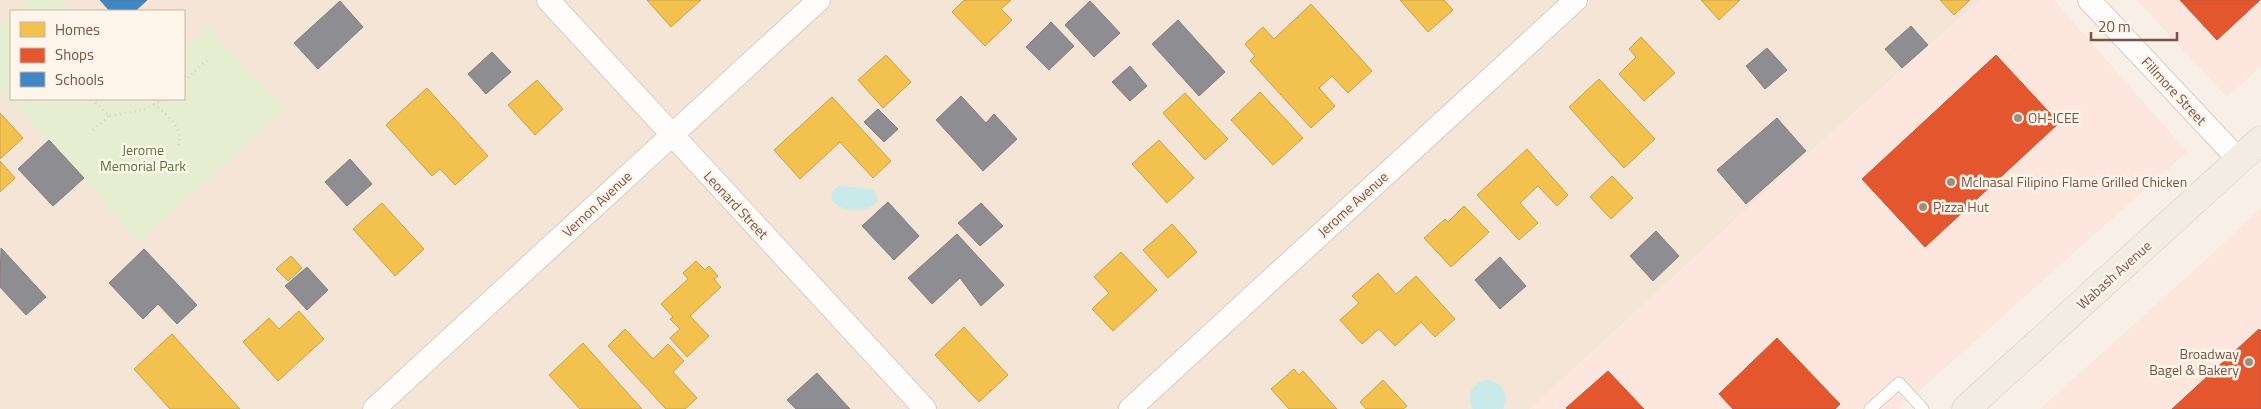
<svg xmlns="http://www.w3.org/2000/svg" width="2261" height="409" viewBox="0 0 2261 409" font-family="'Titillium Web',sans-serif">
<rect width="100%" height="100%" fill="#f8f0e7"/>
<path fill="#f4e5d7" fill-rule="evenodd" d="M0,0H1980L1775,183L1530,409H0ZM11,11H184V99H11Z"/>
<g fill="#fce6dd">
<polygon points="1980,0 2054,0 2187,152 1899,409 1530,409 1775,183"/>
<polygon points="2137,0 2261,0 2261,67 2227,97"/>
<polygon points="2261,208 2261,409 2040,409 2210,256"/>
</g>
<g fill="#e5eed1">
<polygon points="28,0 61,0 71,11 16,11"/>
<polygon points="11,16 11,99 184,99 184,49 208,27 285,109 139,242 0,89 0,26"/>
</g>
<g fill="#c8eae9">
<path d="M839,186L873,189L878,199C867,222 811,205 839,186Z"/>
<path d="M1487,380C1502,382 1510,395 1503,409H1473C1465,395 1472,383 1487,380Z"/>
</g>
<g fill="#f2c14e" stroke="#cda04b">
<polygon points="647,0 701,0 671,27"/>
<polygon points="964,0 1011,0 1001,9 1012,20 985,46 952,12"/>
<polygon points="1400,0 1444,0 1453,10 1428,32"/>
<polygon points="1701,0 1740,0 1719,20"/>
<polygon points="1940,0 1970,0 1954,15"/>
<polygon points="1311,4 1372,71 1348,93 1332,76 1319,88 1335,106 1311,128 1250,61 1255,56 1245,44 1263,27 1274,39"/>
<polygon points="1641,37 1675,73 1644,101 1619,74 1636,57 1629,49"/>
<polygon points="886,55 911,82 883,108 858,80"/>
<polygon points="1599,79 1655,139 1624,168 1569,107"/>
<polygon points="537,80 563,109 535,135 508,105"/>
<polygon points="427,88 488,156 455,185 440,169 432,176 386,125"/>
<polygon points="1260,92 1303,138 1273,165 1231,120"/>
<polygon points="1185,93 1228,139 1205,160 1163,113"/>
<polygon points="832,97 891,161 873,178 840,142 800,179 774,150"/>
<polygon points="0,113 23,138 0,159"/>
<polygon points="1159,140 1194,178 1167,203 1132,164"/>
<polygon points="1527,149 1568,195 1557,206 1538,186 1520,203 1538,223 1519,240 1477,195"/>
<polygon points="0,161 15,178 0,192"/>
<polygon points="1612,176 1633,198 1611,219 1590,197"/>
<polygon points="382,203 424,249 395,276 353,229"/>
<polygon points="1464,206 1489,232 1451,267 1424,238 1445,219 1448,222"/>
<polygon points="1172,224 1197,252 1168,278 1143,250"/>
<polygon points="1121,252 1157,290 1113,331 1092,309 1109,293 1094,277"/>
<polygon points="291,256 302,268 288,281 276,269"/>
<polygon points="696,261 705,270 709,266 718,276 714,279 721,287 690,316 709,336 687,357 670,338 680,329 670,319 673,317 661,304 688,279 683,273"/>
<polygon points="1378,273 1396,294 1416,276 1455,319 1435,337 1421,322 1395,346 1379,329 1362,344 1340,320 1359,303 1352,296"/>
<polygon points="299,311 324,339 278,381 243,342 269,318 279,329"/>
<polygon points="964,327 1008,375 979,402 935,355"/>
<polygon points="625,329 653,359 668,344 684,361 673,372 697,398 685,409 666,409 608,346"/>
<polygon points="172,334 240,409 170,409 134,369"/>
<polygon points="583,343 642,409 580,409 549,375"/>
<polygon points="1294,369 1299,375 1303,371 1337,409 1289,409 1271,389"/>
<polygon points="1383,380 1407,406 1403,409 1366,409 1360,402"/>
</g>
<g fill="#e4572e" stroke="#c45635">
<polygon points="2180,0 2260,0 2217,40"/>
<polygon points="1996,55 2059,123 1925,247 1862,179"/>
<polygon points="2259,329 2261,331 2261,409 2172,409"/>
<polygon points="1777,338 1840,404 1835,409 1733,409 1719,394"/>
<polygon points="1608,371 1644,409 1567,409 1566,408"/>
</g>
<polygon fill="#3f88c5" stroke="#50789f" points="100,0 147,0 135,11 110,11"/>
<g fill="#8d8d92" stroke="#877c7b">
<polygon points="340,1 363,27 318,69 294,43"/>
<polygon points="1090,1 1120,33 1094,57 1065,25"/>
<polygon points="1178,20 1225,72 1199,96 1152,44"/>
<polygon points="1051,22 1074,46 1049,70 1026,47"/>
<polygon points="1911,26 1928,45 1902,68 1885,49"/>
<polygon points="1767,48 1787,70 1765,89 1746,66"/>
<polygon points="492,52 511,72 486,94 468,74"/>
<polygon points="1130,66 1147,86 1130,101 1112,82"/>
<polygon points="961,96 986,123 994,114 1017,139 983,171 936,120"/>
<polygon points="878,109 898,129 884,142 864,122"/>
<polygon points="1777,118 1806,151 1746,204 1717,170"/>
<polygon points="49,140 84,178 53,206 18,169"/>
<polygon points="350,159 372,184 347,206 325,182"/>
<polygon points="888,202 919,236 894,260 862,226"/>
<polygon points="981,203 1003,226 980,246 958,223"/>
<polygon points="1656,231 1679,256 1653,281 1630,256"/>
<polygon points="957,234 1004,285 981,306 960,278 932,304 908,278"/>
<polygon points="1,248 46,297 26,315 0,287"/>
<polygon points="144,249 197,305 177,324 158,304 143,319 109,283"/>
<polygon points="1500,257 1526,286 1500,309 1475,280"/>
<polygon points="307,267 328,290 307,310 285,286"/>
<polygon points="817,373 850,409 796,409 787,400"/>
</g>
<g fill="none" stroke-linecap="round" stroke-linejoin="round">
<defs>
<polyline id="lane" points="1870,409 1899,383 1923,409"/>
<g id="street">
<polyline points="548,0 925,409"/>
<polyline points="2089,0 2239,160"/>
<polyline points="374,409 819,0"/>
<polyline points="1130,409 1576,0"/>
</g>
<polyline id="primary" points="1966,409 2261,140"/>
</defs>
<use href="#lane" stroke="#d9cdc6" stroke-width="13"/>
<use href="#street" stroke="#d9cdc6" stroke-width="24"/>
<use href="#primary" stroke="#dacdc6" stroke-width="29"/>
<g stroke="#dad0cb" stroke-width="3" stroke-dasharray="1 4" stroke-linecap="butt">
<polyline points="184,81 208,59"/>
<polyline points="92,99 109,116 146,109 164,99"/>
<path d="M154,104C167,116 185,127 178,147"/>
<polyline points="93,130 109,116"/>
</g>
<use href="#lane" stroke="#fefdfb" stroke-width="11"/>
<use href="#street" stroke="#fefdfb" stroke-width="22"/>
<use href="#primary" stroke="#f3ece4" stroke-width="28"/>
</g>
<g fill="#a58a7e" stroke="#fff5ea" stroke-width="2">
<circle cx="2018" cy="118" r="5"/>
<circle cx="1951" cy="182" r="5"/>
<circle cx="1923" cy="207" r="5"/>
<circle cx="2249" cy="362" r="5"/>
</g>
<g text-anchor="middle" stroke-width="5" stroke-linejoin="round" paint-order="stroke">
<g font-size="14" fill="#785345" stroke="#fff5ea">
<text transform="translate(2174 91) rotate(47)" y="5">Fillmore Street</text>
<text transform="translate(597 204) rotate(-43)" y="5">Vernon Avenue</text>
<text transform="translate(1353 204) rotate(-42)" y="5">Jerome Avenue</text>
<text transform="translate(736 205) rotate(47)" y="5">Leonard Street</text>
<text transform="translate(2114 275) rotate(-42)" y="5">Wabash Avenue</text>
</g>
<g font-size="14" fill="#785345" stroke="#fff5ea" text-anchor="start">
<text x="2028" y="123">OH-ICEE</text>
<text x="1961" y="187">McInasal Filipino Flame Grilled Chicken</text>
<text x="1933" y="212">Pizza Hut</text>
<text x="2239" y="359" text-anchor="end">Broadway<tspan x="2239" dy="16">Bagel &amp; Bakery</tspan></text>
</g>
<g font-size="14" fill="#527a3a" stroke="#fff5ea">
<text x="143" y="155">Jerome<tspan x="143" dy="16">Memorial Park</tspan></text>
</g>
</g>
<rect x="10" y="10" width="175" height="90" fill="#fff5ea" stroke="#c9b4a8"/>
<rect x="20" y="22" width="25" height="15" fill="#f2c14e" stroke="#c9b4a8"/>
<text x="55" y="35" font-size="15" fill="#785345">Homes</text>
<rect x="20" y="48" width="25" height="15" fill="#e4572e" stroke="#c9b4a8"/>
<text x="55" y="60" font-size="15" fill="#785345">Shops</text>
<rect x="20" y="72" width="25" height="15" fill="#3f88c5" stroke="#c9b4a8"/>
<text x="55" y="85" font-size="15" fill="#785345">Schools</text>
<path d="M2091 32v8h86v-8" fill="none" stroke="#785345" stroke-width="2.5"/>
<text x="2098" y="32" font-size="15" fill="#785345" stroke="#fff5ea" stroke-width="4" paint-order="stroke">20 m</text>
</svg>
